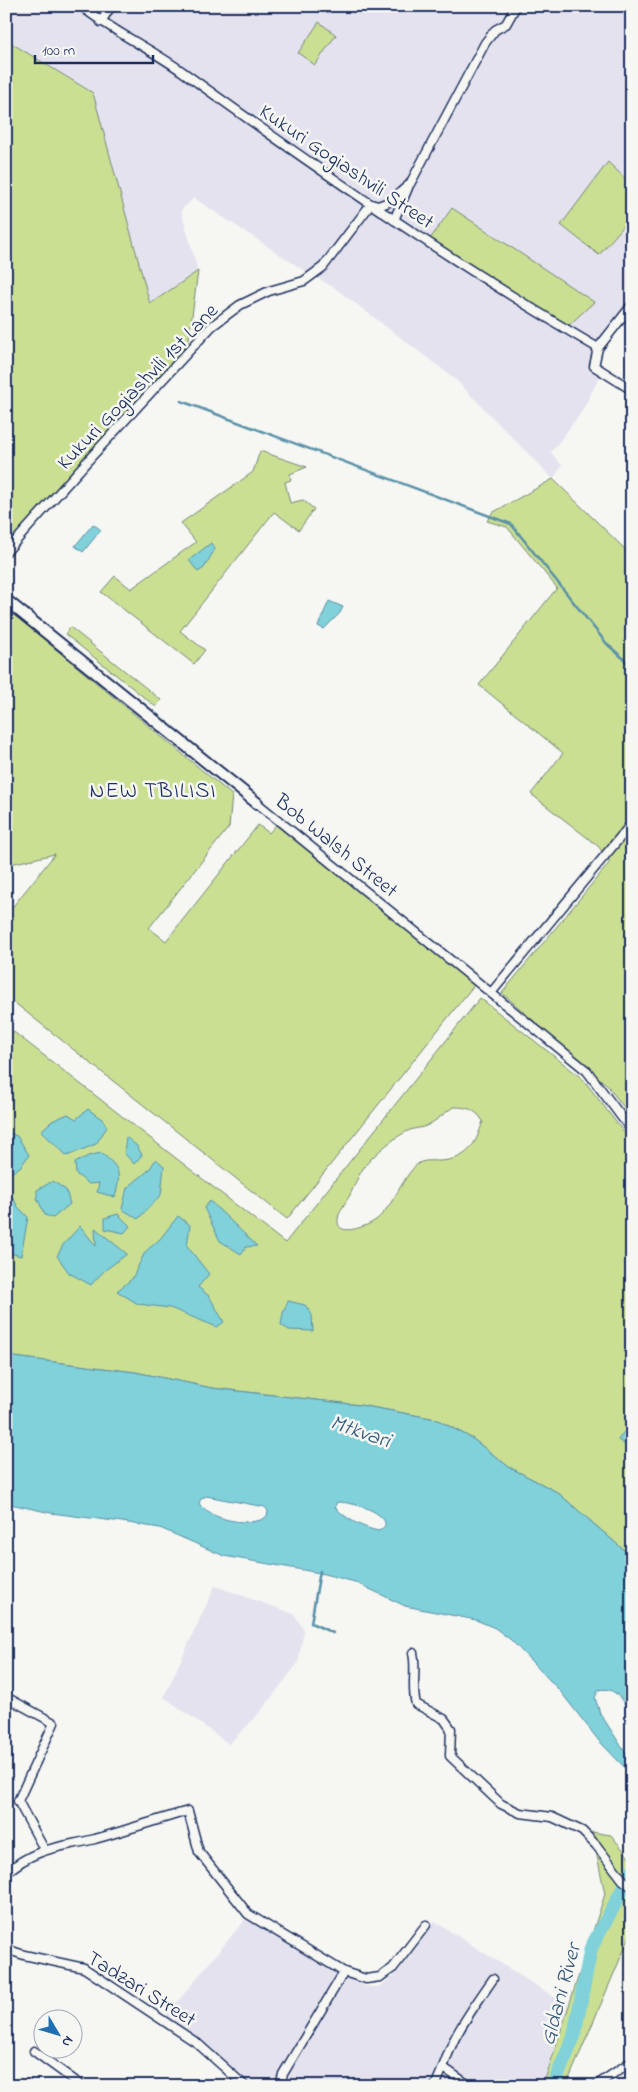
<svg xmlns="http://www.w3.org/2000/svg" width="638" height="2092" viewBox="0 0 638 2092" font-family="'Indie Flower',sans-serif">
<rect width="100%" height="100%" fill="#f6f6f2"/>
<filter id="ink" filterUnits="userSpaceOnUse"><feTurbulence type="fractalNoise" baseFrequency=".02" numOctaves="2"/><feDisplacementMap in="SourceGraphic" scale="10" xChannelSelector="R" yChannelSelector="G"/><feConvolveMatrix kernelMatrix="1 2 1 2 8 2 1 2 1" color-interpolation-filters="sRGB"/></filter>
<g filter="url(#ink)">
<g fill="#e4e2ee">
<polygon points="6,6 632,6 632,303 595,348 601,374 581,413 551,452 562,466 553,479 454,378 335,288 305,271 194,198 181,210 198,271 150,304 93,93 6,40"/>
<polygon points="215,1586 294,1614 304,1630 298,1663 260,1712 229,1744 164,1697"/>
<polygon points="247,1917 366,1987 379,1987 395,1975 434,1921 568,2006 543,2086 238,2086 165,2017"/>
</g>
<g fill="#cbdf93" stroke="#738778" fill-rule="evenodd">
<polygon points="319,22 336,35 315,65 298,53"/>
<polygon points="6,40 93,93 150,304 198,271 188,346 6,546"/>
<polygon points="608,162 632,185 632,216 599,255 561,225"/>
<polygon points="452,208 594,302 568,326 430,239"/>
<polygon points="260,451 307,467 290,474 291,480 285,482 290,503 303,500 314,509 299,530 274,512 180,631 205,650 194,664 101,592 115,576 131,589 196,542 181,523 253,472"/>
<polygon points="553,479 632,556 632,1118 606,1084 502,993 610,862 598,846 531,794 563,753 479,685 557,588 507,527 487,521 492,513"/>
<polygon points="6,608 232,795 229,827 149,928 166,941 258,825 269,833 276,825 474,985 287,1219 6,996 6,915 55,854 6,865"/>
<polygon points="70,627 161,700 156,707 65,634"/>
<path d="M480,998L583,1079L632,1143V1557L557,1492L509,1467L473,1439L436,1419L360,1405L212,1388L135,1372L6,1356V1026L285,1243ZM453,1107C468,1107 475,1109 483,1121C475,1146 468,1159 440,1161C435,1161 426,1160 421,1162C404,1170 393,1212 371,1223C363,1227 336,1238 338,1219C339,1211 346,1202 350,1195C356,1182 360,1170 371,1159C381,1149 396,1136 410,1130C416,1128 423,1128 428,1125C437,1120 445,1113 453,1107Z"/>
<polygon points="592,1832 611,1835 632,1861 632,1931 566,2086 543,2086 605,1894"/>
</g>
<g fill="#80d1d9" stroke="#5890a8" fill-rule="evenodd">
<polygon points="93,524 101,530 83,552 75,546"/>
<polygon points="211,543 215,549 204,568 198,572 189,560"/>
<polygon points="329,601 343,607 340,613 324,629 318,626"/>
<polygon points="88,1109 103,1120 107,1127 96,1144 67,1156 41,1131 52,1121 68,1114 76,1119"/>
<polygon points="6,1132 17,1136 29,1155 21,1166 6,1177"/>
<polygon points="126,1137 137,1146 142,1155 134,1164 124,1153"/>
<path d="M101,1153C121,1168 121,1174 115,1197L97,1192L99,1183L89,1184L76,1174L75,1163L88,1156Z"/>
<polygon points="156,1159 164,1166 161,1195 138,1219 122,1209 127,1188 149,1170"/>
<polygon points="53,1181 66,1190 70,1204 53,1218 45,1215 37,1198 37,1190"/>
<polygon points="6,1185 18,1207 28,1217 21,1256 6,1252"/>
<polygon points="210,1201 257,1246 246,1247 241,1254 220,1241 204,1208"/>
<polygon points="118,1214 130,1226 124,1233 105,1229 105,1218"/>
<polygon points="178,1216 190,1225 187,1246 209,1274 198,1287 209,1296 224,1322 217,1327 170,1308 138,1304 117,1291 132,1279 145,1252 160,1239"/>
<polygon points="80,1226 96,1246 95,1228 127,1254 104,1271 91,1285 69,1273 57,1256 63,1245"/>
<polygon points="288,1301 305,1305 312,1315 313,1331 289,1330 281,1325 283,1313"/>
<path d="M6,1356L135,1372L212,1388L360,1405L436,1419L473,1439L509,1467L557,1492L632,1557V1717C624,1702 617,1686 598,1690L595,1698L600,1713L632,1763V1775L599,1741L560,1691L511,1640L495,1628L476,1620L405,1606L355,1582L320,1573L224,1556L160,1528L122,1522L51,1513L6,1503ZM206,1496L265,1507L268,1511L267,1516C254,1529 206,1519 199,1503L201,1499ZM339,1502C353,1503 378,1509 385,1522V1526L379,1531C365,1529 344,1518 335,1507L336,1503Z"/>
<polygon points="632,1417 632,1447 627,1446 618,1440 630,1423"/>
</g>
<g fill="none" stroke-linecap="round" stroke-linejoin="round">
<g stroke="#5890a8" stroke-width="2.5">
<polyline points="181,401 511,524 607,644 624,659 632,669"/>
<polyline points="320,1571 311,1623 333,1633"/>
</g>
<g stroke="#80d1d9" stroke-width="14">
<polyline points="629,1879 632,1871"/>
<polyline points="553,2086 574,2036 591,1948 623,1889"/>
</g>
<defs>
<g id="minor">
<path d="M81,6C113,32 150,48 183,72C317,169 454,264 598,348"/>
<polyline points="101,22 111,6"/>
<polyline points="394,220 408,188"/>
<polyline points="632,305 598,348 594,366 632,390"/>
<polyline points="6,552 92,456 212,326 240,305 269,291 304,281 323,267 371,204 378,206 389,202 410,184 485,43 495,30 506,24 516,6"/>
<polyline points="257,803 587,1071 632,1131"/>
<polyline points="491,993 632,823"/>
<path d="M413,1653C417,1670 411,1687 416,1704L444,1719L451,1729L450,1756L501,1804L520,1813L552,1817L582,1831L596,1845L623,1880L632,1887"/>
<polyline points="6,1697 54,1723 18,1801 44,1849"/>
<path d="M6,1873C36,1847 59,1848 95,1839C126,1830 157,1820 188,1811L199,1852L248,1914L344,1972L366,1979L380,1977L393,1968L426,1925"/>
<polyline points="6,1949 24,1955 84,1968 197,2043 245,2086"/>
<polyline points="34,2051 82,2086"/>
<polyline points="444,2068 470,2086"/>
<polyline points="280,2086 283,2074 344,1972"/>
<path d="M435,2086C443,2070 447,2054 455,2038C466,2017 480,1998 493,1979"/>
<polyline points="595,2086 632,2061"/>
</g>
<polyline id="tertiary" points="6,600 257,803"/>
</defs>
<use href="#minor" stroke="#1b2f5e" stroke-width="11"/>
<use href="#tertiary" stroke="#1b2f5e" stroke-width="14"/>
<use href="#minor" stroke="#f6f6f2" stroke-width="8"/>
<use href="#tertiary" stroke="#f6f6f2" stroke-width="10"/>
</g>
</g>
<g text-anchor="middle" stroke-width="5" stroke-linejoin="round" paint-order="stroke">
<g font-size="21" fill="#1b2f5e" stroke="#f6f6f2">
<text transform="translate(347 166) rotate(34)" y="7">Kukuri Gogiashvili Street</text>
<text transform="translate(137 386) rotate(-46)" y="7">Kukuri Gogiashvili 1st Lane</text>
<text transform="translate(337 845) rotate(39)" y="7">Bob Walsh Street</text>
<text transform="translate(142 1988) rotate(32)" y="7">Tadzari Street</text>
</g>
<g font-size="22" letter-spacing="1" fill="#1b2f5e" stroke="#f6f6f2">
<text x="153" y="797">NEW TBILISI</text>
</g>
<g font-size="22" font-style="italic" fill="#34587d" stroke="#f6f6f2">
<text transform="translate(361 1430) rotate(19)" y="8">Mtkvari</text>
<text transform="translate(559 1994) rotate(-75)" y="8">Gldani River</text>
</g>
</g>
<rect width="638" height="2092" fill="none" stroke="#f6f6f2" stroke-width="25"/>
<rect x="12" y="12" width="613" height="2067" fill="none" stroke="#1b2f5e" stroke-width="2" filter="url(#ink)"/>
<g transform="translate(58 2034) rotate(128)"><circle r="24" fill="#f6f6f2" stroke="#9ea6b7"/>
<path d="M0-4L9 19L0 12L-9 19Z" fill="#1f6fb2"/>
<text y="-8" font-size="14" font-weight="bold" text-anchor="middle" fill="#1b2f5e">N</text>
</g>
<path d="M35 55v8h118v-8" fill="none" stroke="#1b2f5e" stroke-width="2.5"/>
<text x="42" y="55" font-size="15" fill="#1b2f5e" stroke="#f6f6f2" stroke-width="4" paint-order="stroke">100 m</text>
</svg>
